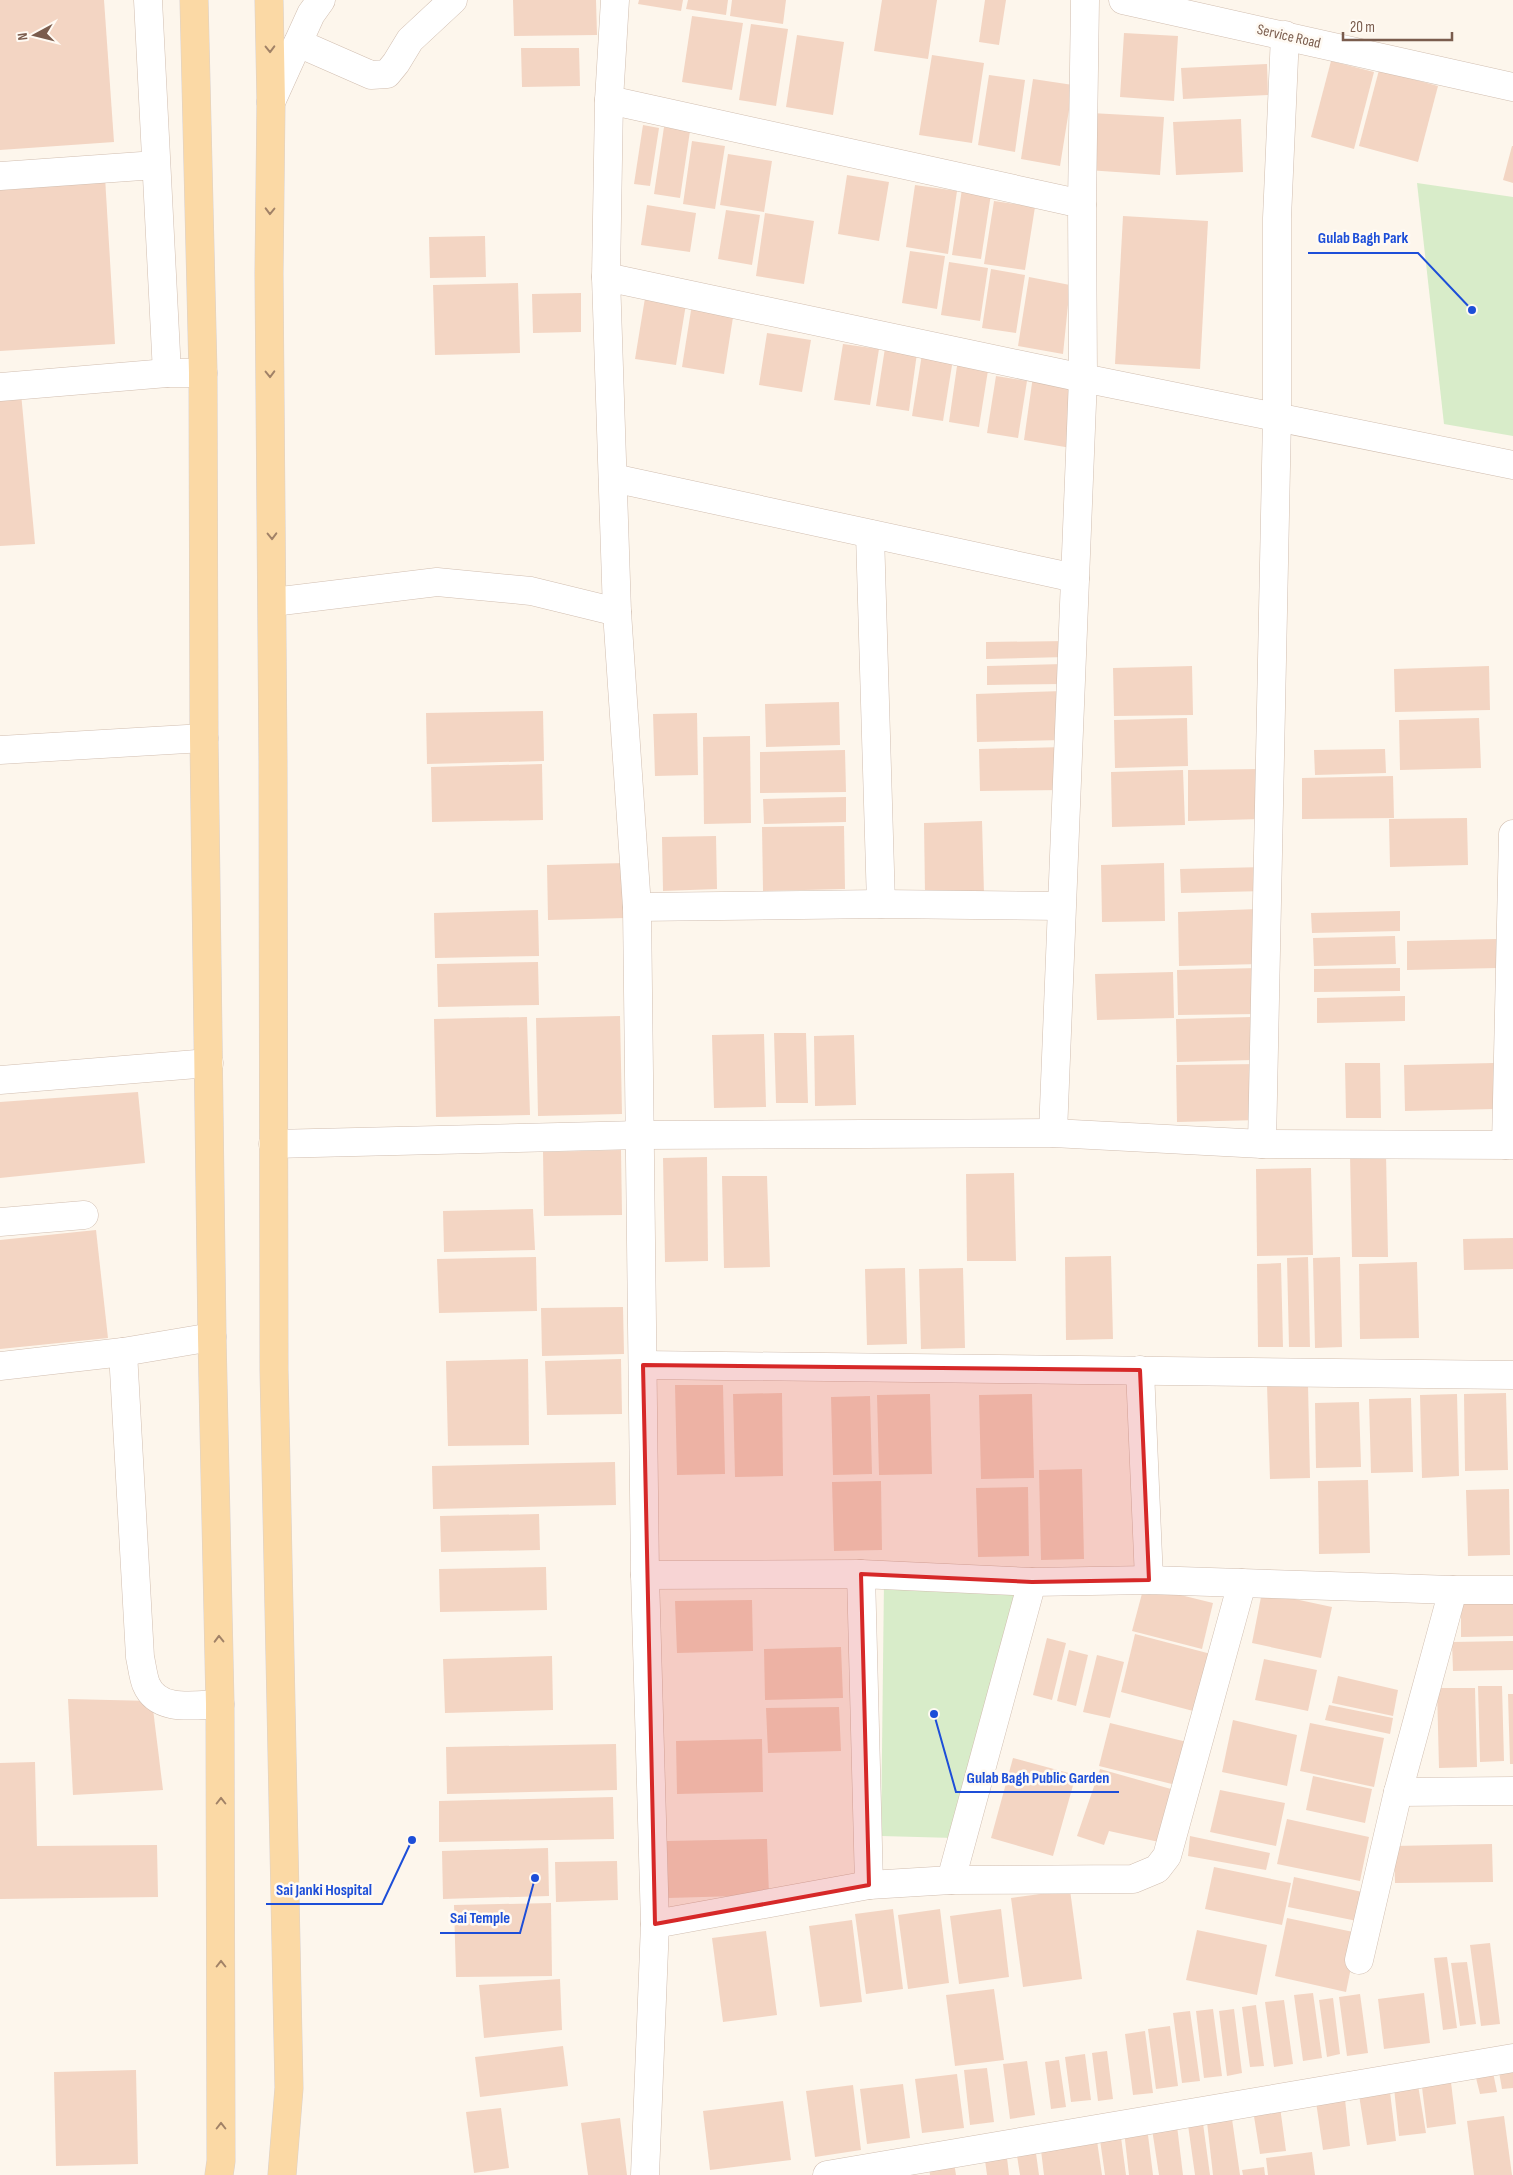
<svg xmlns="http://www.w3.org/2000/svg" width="1513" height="2175" viewBox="0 0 1513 2175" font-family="'Sofia Sans Condensed',sans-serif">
<rect width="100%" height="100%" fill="#fdf6ec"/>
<g fill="#d8ecc9">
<polygon points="1417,183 1513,197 1513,436 1444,424"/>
<polygon points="884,1581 1018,1592 954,1838 881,1836"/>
</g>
<g fill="#f3d5c3">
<polygon points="0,0 104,0 114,142 0,150"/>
<polygon points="513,0 596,0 597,35 514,36"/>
<polygon points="639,0 683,0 681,11 638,4"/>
<polygon points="688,0 728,0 726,15 686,9"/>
<polygon points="732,0 786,0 783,24 730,16"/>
<polygon points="882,0 937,0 928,59 874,51"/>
<polygon points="985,0 1006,0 999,45 979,42"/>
<polygon points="692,16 743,23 732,90 682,82"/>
<polygon points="751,24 788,29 776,106 739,100"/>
<polygon points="1124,33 1178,36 1174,101 1120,97"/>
<polygon points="797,35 844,42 833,115 786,107"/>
<polygon points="521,48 579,48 580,86 522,87"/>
<polygon points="932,55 984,63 972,143 919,135"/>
<polygon points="1331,61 1374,72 1354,149 1311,137"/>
<polygon points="1267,64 1268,95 1183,99 1181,68"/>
<polygon points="1379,70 1438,86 1418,162 1359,146"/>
<polygon points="989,75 1025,80 1015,152 978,145"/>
<polygon points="1033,79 1073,85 1060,166 1021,159"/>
<polygon points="1091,113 1164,117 1160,175 1087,170"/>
<polygon points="1241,119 1243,172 1176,175 1173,122"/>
<polygon points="643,125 659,128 650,186 634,184"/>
<polygon points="664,127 690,131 680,198 654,194"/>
<polygon points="692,141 725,146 715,209 683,204"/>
<polygon points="1512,146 1513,146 1513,183 1503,180"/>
<polygon points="728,154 772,161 764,212 720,205"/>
<polygon points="847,175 889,182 879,241 838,234"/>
<polygon points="105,177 115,344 0,351 0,184"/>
<polygon points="915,185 957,191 948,254 906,247"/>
<polygon points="962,189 991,194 981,259 952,255"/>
<polygon points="994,201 1035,207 1025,270 984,264"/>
<polygon points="647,205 696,213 690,252 641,245"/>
<polygon points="726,210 760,215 752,265 718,259"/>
<polygon points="765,213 814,221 804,284 756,276"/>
<polygon points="1123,216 1208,221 1200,369 1115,364"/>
<polygon points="485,236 486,277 430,278 429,237"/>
<polygon points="910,251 945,256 937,309 902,303"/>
<polygon points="949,262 988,268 980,321 941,315"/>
<polygon points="991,269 1025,275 1016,333 982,328"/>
<polygon points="1029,277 1070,285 1063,354 1018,346"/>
<polygon points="518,283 520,353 435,355 433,285"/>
<polygon points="581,293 581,332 533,333 532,294"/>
<polygon points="645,298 686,304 676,365 635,359"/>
<polygon points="692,304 734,311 724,374 682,367"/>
<polygon points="767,333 811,340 802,392 759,385"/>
<polygon points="843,344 879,349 870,405 834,400"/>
<polygon points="885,348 917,353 909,411 876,406"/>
<polygon points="922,354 953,359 943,421 912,416"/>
<polygon points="958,359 989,364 979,427 949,422"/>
<polygon points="996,376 1027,381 1018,438 987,433"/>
<polygon points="1033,376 1081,383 1071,448 1024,440"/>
<polygon points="21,393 35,544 0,546 0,395"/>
<polygon points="1066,641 1066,657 986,659 986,642"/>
<polygon points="1063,664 1064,684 987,685 987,666"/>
<polygon points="1192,666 1193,715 1114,716 1113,668"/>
<polygon points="1489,666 1490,710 1395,712 1394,669"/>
<polygon points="1063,691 1064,740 977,742 976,694"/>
<polygon points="839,702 840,745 766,747 765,704"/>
<polygon points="543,711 544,761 427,764 426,713"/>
<polygon points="697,713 698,775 655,776 653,714"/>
<polygon points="1187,718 1188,766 1115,768 1114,720"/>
<polygon points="1479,718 1481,768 1400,770 1399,720"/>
<polygon points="750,736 751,823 704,824 703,737"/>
<polygon points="1064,747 1065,790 980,791 979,749"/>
<polygon points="1385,749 1386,773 1315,775 1314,750"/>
<polygon points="845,750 846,792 760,793 760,752"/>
<polygon points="542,764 543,820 432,822 431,767"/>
<polygon points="1261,769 1261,819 1188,821 1188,770"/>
<polygon points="1183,770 1185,825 1112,827 1111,772"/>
<polygon points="1393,776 1394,818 1302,819 1302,778"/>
<polygon points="846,797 846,822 764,824 763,799"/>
<polygon points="1467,818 1468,865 1390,867 1389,819"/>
<polygon points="982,821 984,894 925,895 924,823"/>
<polygon points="844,826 845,889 763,891 762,827"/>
<polygon points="716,836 717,889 663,891 662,837"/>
<polygon points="625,863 625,918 548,920 547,865"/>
<polygon points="1164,863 1165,921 1102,922 1101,865"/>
<polygon points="1265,867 1266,891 1181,893 1180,869"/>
<polygon points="1258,909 1260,964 1179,966 1178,912"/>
<polygon points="538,910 539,956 435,958 434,913"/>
<polygon points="1400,911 1400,931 1312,933 1311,913"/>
<polygon points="1395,936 1396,964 1314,966 1313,938"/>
<polygon points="1497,939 1497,968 1407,970 1407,941"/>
<polygon points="538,962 539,1005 438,1007 437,964"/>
<polygon points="1257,968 1259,1014 1178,1015 1177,970"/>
<polygon points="1400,968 1400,991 1314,992 1314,969"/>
<polygon points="1173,972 1174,1018 1097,1020 1095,974"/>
<polygon points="1405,996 1405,1021 1317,1023 1317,998"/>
<polygon points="620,1016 622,1114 538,1116 536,1018"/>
<polygon points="527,1017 530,1115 436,1117 434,1019"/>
<polygon points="1252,1017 1253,1060 1177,1062 1176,1019"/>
<polygon points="774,1033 806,1033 808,1103 776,1103"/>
<polygon points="764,1034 766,1107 714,1108 712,1035"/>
<polygon points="854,1035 856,1105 815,1106 814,1036"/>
<polygon points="1345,1063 1380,1063 1381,1118 1346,1118"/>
<polygon points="1494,1063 1495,1109 1405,1111 1404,1065"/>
<polygon points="1260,1064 1261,1120 1177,1122 1176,1065"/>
<polygon points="138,1092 145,1163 0,1178 0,1102"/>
<polygon points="621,1150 622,1215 544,1216 543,1152"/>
<polygon points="1386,1153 1388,1257 1352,1257 1350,1155"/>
<polygon points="707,1157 708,1261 665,1262 663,1158"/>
<polygon points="1311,1168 1313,1255 1257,1256 1256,1169"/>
<polygon points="1014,1173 1016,1261 967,1261 966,1174"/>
<polygon points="722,1176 767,1176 770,1267 724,1268"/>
<polygon points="533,1209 535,1250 444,1252 443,1211"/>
<polygon points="96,1230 108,1338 0,1349 0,1240"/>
<polygon points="1513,1238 1513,1269 1464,1270 1463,1239"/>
<polygon points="1111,1256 1113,1339 1066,1340 1065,1257"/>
<polygon points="536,1257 537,1311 439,1313 437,1259"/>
<polygon points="1308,1257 1310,1347 1289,1347 1287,1258"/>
<polygon points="1340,1257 1342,1347 1315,1348 1313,1258"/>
<polygon points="1417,1262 1419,1338 1360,1339 1359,1264"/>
<polygon points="1281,1263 1283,1347 1258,1347 1257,1264"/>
<polygon points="905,1268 907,1344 867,1345 865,1269"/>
<polygon points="963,1268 965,1348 921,1349 919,1269"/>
<polygon points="623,1307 624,1354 542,1356 541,1308"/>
<polygon points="528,1359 529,1445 448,1446 446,1361"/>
<polygon points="621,1359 622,1414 547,1415 545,1361"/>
<polygon points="1308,1384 1310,1478 1270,1479 1267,1385"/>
<polygon points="675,1385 723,1385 725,1474 677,1475"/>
<polygon points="782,1393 783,1476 735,1477 733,1394"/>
<polygon points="1506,1393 1508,1470 1465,1471 1464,1394"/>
<polygon points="930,1394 932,1474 879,1475 877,1395"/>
<polygon points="1032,1394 1034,1478 981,1479 979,1395"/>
<polygon points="1457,1394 1459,1476 1422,1478 1420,1395"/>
<polygon points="870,1396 872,1474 833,1475 831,1397"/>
<polygon points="1411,1398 1413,1472 1371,1473 1369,1399"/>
<polygon points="1359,1402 1361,1467 1316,1468 1315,1403"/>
<polygon points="615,1462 616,1505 433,1509 432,1466"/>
<polygon points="1082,1469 1084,1559 1041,1560 1039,1470"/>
<polygon points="1368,1480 1370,1553 1319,1554 1318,1481"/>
<polygon points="881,1481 882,1550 834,1551 832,1482"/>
<polygon points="1028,1487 1029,1556 978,1557 976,1488"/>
<polygon points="1509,1489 1510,1555 1468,1556 1466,1490"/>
<polygon points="539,1514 540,1550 441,1552 440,1516"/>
<polygon points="546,1567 547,1610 440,1612 439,1569"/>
<polygon points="1144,1586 1213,1603 1202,1649 1132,1631"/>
<polygon points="1262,1592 1332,1607 1321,1658 1252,1643"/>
<polygon points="752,1600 753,1651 677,1653 675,1601"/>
<polygon points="1513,1601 1513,1636 1461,1637 1461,1602"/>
<polygon points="1135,1634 1211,1654 1197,1712 1121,1692"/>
<polygon points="1047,1638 1066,1643 1052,1700 1033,1695"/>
<polygon points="1513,1641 1513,1670 1453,1671 1452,1642"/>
<polygon points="841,1647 843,1698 765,1700 764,1649"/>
<polygon points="1069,1650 1088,1655 1076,1706 1057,1701"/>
<polygon points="1097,1655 1124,1662 1110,1718 1083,1712"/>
<polygon points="552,1656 553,1710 445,1713 443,1659"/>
<polygon points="1264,1659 1317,1670 1308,1711 1255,1700"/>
<polygon points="1338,1676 1398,1690 1393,1716 1332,1703"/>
<polygon points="1478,1686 1502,1686 1504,1761 1480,1762"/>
<polygon points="1437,1688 1475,1688 1477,1767 1439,1768"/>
<polygon points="1508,1694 1513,1694 1513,1764 1510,1764"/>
<polygon points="68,1699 152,1701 163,1790 73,1795"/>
<polygon points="1329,1705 1393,1718 1390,1734 1325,1720"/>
<polygon points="839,1707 841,1751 768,1753 766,1708"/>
<polygon points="1233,1720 1297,1735 1287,1786 1222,1772"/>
<polygon points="1110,1723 1191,1743 1180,1786 1099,1766"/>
<polygon points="1310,1723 1384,1738 1374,1787 1300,1771"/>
<polygon points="762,1739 763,1792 677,1794 676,1741"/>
<polygon points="616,1744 617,1790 447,1794 446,1747"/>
<polygon points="1013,1758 1076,1775 1053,1856 991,1838"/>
<polygon points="35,1762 37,1846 157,1845 158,1897 0,1899 0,1763"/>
<polygon points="1100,1769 1171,1789 1159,1842 1109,1831 1104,1845 1077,1836"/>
<polygon points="1313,1776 1372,1789 1365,1823 1306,1810"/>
<polygon points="1220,1790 1285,1803 1276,1846 1210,1832"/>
<polygon points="613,1797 614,1839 439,1842 439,1801"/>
<polygon points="1287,1819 1369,1837 1360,1881 1277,1864"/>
<polygon points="1190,1836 1270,1853 1266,1870 1188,1856"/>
<polygon points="767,1839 769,1895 668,1898 667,1841"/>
<polygon points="1492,1844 1493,1882 1395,1883 1394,1846"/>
<polygon points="548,1848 549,1896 443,1899 442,1851"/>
<polygon points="617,1861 618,1900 556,1902 555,1862"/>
<polygon points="1214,1867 1291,1883 1282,1925 1205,1909"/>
<polygon points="1294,1877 1367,1893 1362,1922 1288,1907"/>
<polygon points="1070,1890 1082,1979 1023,1987 1011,1898"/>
<polygon points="551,1903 552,1976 456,1977 454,1905"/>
<polygon points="893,1909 903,1989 866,1994 855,1914"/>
<polygon points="940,1909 949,1983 908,1989 898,1915"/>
<polygon points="1001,1909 1009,1977 959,1984 950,1916"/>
<polygon points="1287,1918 1358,1933 1346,1992 1275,1976"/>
<polygon points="852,1920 862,2002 820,2007 809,1926"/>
<polygon points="1197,1930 1267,1945 1257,1995 1186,1980"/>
<polygon points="766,1931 777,2015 723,2022 712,1938"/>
<polygon points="1490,1943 1500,2024 1481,2026 1470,1945"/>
<polygon points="1447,1957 1457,2028 1443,2030 1434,1958"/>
<polygon points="1467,1962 1476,2024 1460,2026 1451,1963"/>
<polygon points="560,1979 562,2030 484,2038 479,1985"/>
<polygon points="994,1989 1004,2060 955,2066 946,1995"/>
<polygon points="1313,1993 1322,2058 1303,2061 1294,1995"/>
<polygon points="1424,1993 1430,2043 1384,2049 1378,1999"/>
<polygon points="1360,1994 1368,2053 1347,2056 1339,1997"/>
<polygon points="1333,1998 1340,2054 1327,2057 1319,2000"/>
<polygon points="1284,2000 1293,2064 1274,2067 1265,2002"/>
<polygon points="1256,2005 1264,2066 1250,2067 1242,2007"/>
<polygon points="1213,2009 1222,2076 1204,2078 1196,2011"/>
<polygon points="1234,2009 1242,2073 1227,2076 1219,2011"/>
<polygon points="1190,2011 1200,2081 1182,2083 1173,2013"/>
<polygon points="1170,2026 1178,2086 1156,2089 1148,2029"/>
<polygon points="1145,2031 1153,2093 1133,2095 1125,2034"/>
<polygon points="563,2046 568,2086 480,2097 475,2057"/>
<polygon points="1107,2051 1113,2099 1098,2101 1092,2053"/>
<polygon points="1085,2054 1091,2100 1071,2102 1065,2057"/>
<polygon points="1059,2060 1066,2107 1051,2109 1045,2062"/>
<polygon points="1027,2061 1035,2115 1010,2119 1003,2064"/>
<polygon points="987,2068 994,2122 970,2125 964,2070"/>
<polygon points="1513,2068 1513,2088 1502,2089 1499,2072"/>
<polygon points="136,2070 138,2164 56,2166 54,2072"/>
<polygon points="1493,2072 1497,2092 1480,2094 1475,2074"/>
<polygon points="957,2074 964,2128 922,2133 915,2079"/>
<polygon points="1450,2074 1456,2124 1427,2128 1421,2079"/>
<polygon points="903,2084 910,2138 867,2144 860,2089"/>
<polygon points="1389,2084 1396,2141 1367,2145 1358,2089"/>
<polygon points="853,2085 861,2150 815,2157 806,2091"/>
<polygon points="1418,2085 1426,2133 1399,2136 1394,2088"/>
<polygon points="1344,2090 1350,2146 1323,2150 1315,2095"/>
<polygon points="783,2101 791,2160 710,2170 703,2111"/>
<polygon points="1280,2107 1286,2151 1260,2154 1253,2110"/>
<polygon points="501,2108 509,2168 474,2173 466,2112"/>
<polygon points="1202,2116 1210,2175 1195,2175 1187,2118"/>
<polygon points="1504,2116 1512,2175 1474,2175 1467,2121"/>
<polygon points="620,2118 627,2175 588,2175 581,2123"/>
<polygon points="1232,2119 1240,2175 1213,2175 1207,2122"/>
<polygon points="1177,2126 1183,2175 1159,2175 1152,2129"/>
<polygon points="1147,2127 1153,2175 1129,2175 1124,2131"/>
<polygon points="1120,2130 1126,2175 1105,2175 1099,2133"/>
<polygon points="1096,2134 1102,2175 1044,2175 1040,2142"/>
<polygon points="1035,2146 1039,2175 1020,2175 1016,2149"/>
<polygon points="1006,2149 1009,2175 987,2175 984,2153"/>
<polygon points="1312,2152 1315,2175 1268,2175 1266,2158"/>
<polygon points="953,2156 956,2175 930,2175 928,2160"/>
<polygon points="1264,2167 1265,2175 1243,2175 1242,2170"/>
</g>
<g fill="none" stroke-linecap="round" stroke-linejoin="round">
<defs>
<g id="minor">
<polyline points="148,0 167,373"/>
<polyline points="615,0 609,100 1082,204 1083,378 1053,1133"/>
<polyline points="1123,0 1513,87"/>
<polyline points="298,43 371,75 387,74 396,63 410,40 453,0"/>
<polyline points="271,102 311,14 321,0"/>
<polyline points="0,176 156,165"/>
<polyline points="1082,204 1085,0"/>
<polyline points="606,277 609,100"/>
<polyline points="0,387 167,373 203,373"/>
<polyline points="613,478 1075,578"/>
<polyline points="870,534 881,904"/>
<polyline points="273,602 437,582 531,591 617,612"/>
<polyline points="0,750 204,738"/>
<polyline points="637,907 881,904 1061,906"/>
<polyline points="0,1080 209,1063"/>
<polyline points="273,1144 640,1135 1053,1133 1262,1144 1513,1145"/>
<polyline points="1262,1144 1277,418 1277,218 1285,35"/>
<polyline points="1506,1145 1513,834"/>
<polyline points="0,1222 84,1215"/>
<path d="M123,1352L140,1657C142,1666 143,1676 146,1684C158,1713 195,1705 220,1704"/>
<polyline points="643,1365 1513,1375"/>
<polyline points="0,1366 123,1352 212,1337"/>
<polyline points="1140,1370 1149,1580"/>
<polyline points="861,1574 869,1885"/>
<polyline points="645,1575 861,1574 1032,1582 1149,1580 1453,1590 1513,1590"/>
<polyline points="1398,1792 1513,1791"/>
<polyline points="951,1880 1133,1879 1157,1869 1167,1856 1242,1583"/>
<polyline points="655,1924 869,1885 951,1880 1032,1582"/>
<polyline points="1359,1960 1398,1792 1453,1590"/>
<polyline points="645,2175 655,1924 645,1575 637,907 617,612 606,277 1083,378 1513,465"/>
<polyline points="827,2175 1513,2058"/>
</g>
<g id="major">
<polyline points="194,0 203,373 204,738 212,1337 220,1704 221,2161 219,2175"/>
<polyline points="269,0 271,102 269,273 273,761 274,1370 289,2088 282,2175"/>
</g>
</defs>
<use href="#minor" stroke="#d1beb0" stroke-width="29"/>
<use href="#major" stroke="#dad1cd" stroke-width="29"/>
<use href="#minor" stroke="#fff" stroke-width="28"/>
<use href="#major" stroke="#fbd9a5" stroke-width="28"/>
</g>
<defs><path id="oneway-chevron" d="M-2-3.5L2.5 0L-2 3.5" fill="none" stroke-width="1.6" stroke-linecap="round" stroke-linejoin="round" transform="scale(1.25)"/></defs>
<g stroke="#a18267">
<use href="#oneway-chevron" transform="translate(270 49) rotate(89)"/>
<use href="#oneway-chevron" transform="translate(270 211) rotate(91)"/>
<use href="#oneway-chevron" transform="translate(270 374) rotate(89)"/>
<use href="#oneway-chevron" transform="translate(272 536) rotate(89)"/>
<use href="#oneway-chevron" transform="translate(219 1639) rotate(-91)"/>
<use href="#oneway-chevron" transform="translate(221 1801) rotate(-90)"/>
<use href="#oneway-chevron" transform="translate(221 1964) rotate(-90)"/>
<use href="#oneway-chevron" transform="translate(221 2126) rotate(-90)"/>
</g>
<path fill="#d62828" fill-opacity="0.2" stroke="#d62828" stroke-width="4" stroke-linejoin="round" d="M643,1365L1140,1370L1149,1580L1032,1582L861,1574L869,1885L655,1924Z"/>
<g text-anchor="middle" stroke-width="5" stroke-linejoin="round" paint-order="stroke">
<g font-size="15" fill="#7a5c4d" stroke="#fffaf3">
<text transform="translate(1289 36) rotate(13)" y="5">Service Road</text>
</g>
</g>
<path fill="none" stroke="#1d4ed8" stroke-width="2" d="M1472 310L1418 253H1308M934 1714L956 1792H1119M412 1840L382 1904H266M535 1878L520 1933H440"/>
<g fill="#1d4ed8" stroke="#fffaf3" stroke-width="2">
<circle cx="1472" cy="310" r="5"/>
<circle cx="934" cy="1714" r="5"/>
<circle cx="412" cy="1840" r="5"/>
<circle cx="535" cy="1878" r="5"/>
</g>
<g font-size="16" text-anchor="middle" font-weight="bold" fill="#1d4ed8" stroke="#fffaf3" stroke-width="5" stroke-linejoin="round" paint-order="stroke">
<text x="1363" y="243">Gulab Bagh Park</text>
<text x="1038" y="1783">Gulab Bagh Public Garden</text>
<text x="324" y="1895">Sai Janki Hospital</text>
<text x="480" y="1923">Sai Temple</text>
</g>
<g transform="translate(35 35) rotate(263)" stroke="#fffaf3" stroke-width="4" paint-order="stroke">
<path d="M0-4L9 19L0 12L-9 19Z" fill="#7a5c4d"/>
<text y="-8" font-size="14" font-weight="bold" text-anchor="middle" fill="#7a5c4d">N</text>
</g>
<path d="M1343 32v8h109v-8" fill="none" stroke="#7a5c4d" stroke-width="2.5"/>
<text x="1350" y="32" font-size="15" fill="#7a5c4d" stroke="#fffaf3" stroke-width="4" paint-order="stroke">20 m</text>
</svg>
